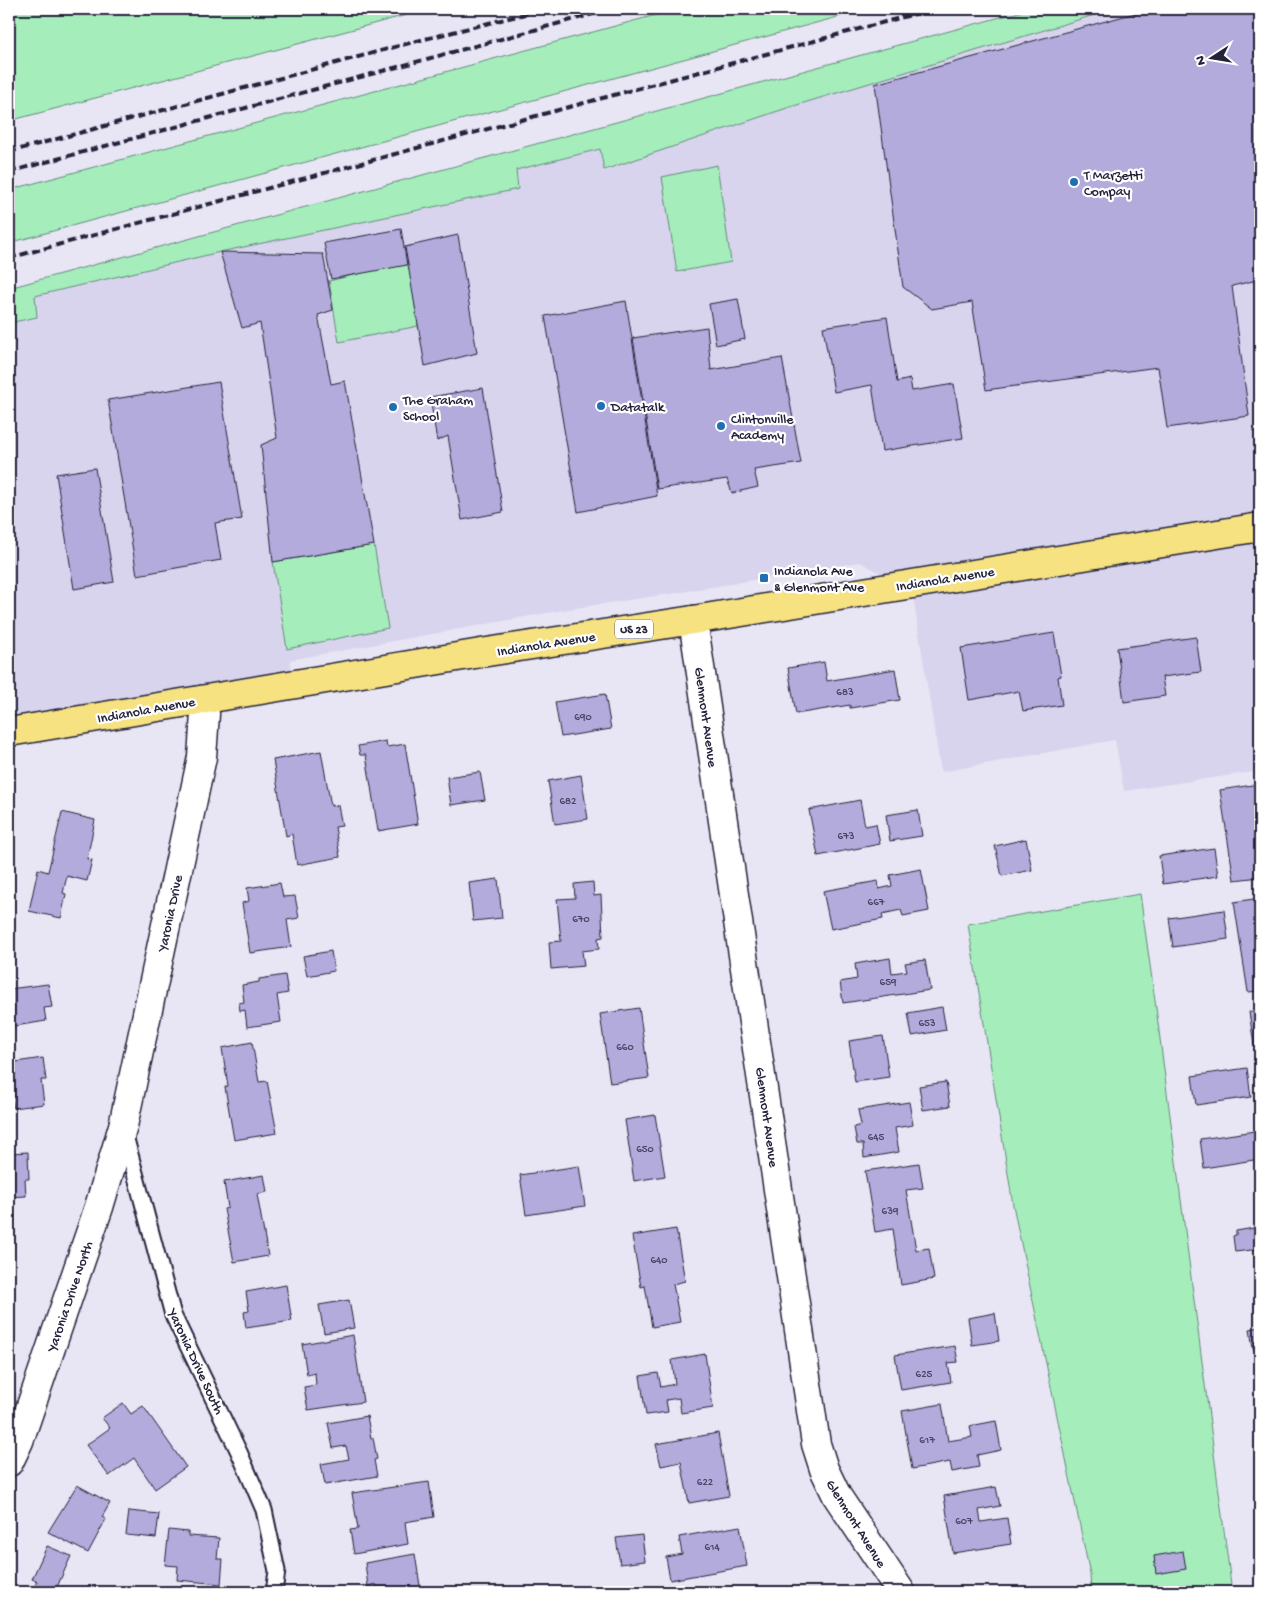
<svg xmlns="http://www.w3.org/2000/svg" width="1269" height="1601" viewBox="0 0 1269 1601" font-family="'Gochi Hand',sans-serif">
<rect width="100%" height="100%" fill="#e8e6f4"/>
<filter id="ink" filterUnits="userSpaceOnUse"><feTurbulence type="fractalNoise" baseFrequency=".02" numOctaves="2"/><feDisplacementMap in="SourceGraphic" scale="10" xChannelSelector="R" yChannelSelector="G"/><feConvolveMatrix kernelMatrix="1 2 1 2 8 2 1 2 1" color-interpolation-filters="sRGB"/></filter>
<g filter="url(#ink)">
<polygon fill="#d8d4ed" points="1114,9 1260,9 1260,771 1124,791 1115,740 941,772 912,590 860,562 676,593 569,609 290,660 293,685 9,733 9,323 37,317 35,296 220,252 518,189 516,170 601,149 604,170 787,108"/>
<g fill="#a5eebc" stroke="#64887c">
<polygon points="9,9 429,9 9,121"/>
<polygon points="678,9 867,9 9,243 9,190"/>
<polygon points="1030,9 1114,9 787,108 604,170 600,149 516,170 518,189 220,252 35,296 37,317 9,323 9,288"/>
<polygon points="717,165 731,262 677,272 662,177"/>
<polygon points="409,261 418,326 339,342 329,281"/>
<polygon points="374,545 388,628 287,649 273,562"/>
<polygon points="1140,894 1156,1008 1232,1592 1091,1592 1090,1574 1013,1205 968,924"/>
</g>
<g fill="#b3abdc" stroke="#22223b">
<polygon points="1150,9 1217,9 1217,11 1260,9 1260,300 1257,280 1232,286 1249,416 1167,428 1158,367 986,390 972,302 932,309 903,287 875,84"/>
<polygon points="401,229 407,265 331,279 324,243"/>
<polygon points="458,235 477,353 425,366 405,247"/>
<polygon points="220,252 323,254 333,310 318,315 331,384 345,381 374,545 273,562 261,445 277,438 260,323 242,328"/>
<polygon points="738,299 745,339 716,345 709,304"/>
<polygon points="626,301 657,496 578,512 545,316"/>
<polygon points="887,317 897,382 910,379 912,391 954,384 963,438 882,451 872,385 834,392 823,327"/>
<polygon points="707,327 711,370 782,358 801,463 754,470 758,487 732,493 727,479 657,489 633,338"/>
<polygon points="219,382 242,519 215,523 221,560 137,575 108,400"/>
<polygon points="483,388 503,512 462,520 448,436 437,441 430,397"/>
<polygon points="95,468 114,582 74,589 56,474"/>
<polygon points="1054,633 1061,676 1058,677 1062,705 1023,711 1019,691 969,700 961,648"/>
<polygon points="1196,637 1201,672 1162,677 1165,696 1124,702 1117,648"/>
<polygon points="824,662 827,681 895,669 900,700 850,708 850,705 796,714 788,668"/>
<polygon points="605,694 611,729 561,737 555,702"/>
<polygon points="386,741 387,747 405,744 418,824 378,831 366,755 360,755 358,746"/>
<polygon points="321,751 331,806 338,805 342,826 335,827 340,857 297,865 292,834 286,836 273,760"/>
<polygon points="480,772 485,800 451,805 447,777"/>
<polygon points="581,775 588,819 555,824 548,781"/>
<polygon points="1259,784 1260,794 1260,877 1234,880 1220,790"/>
<polygon points="860,800 865,826 876,824 880,844 818,856 809,810"/>
<polygon points="918,810 922,836 890,841 886,815"/>
<polygon points="62,812 95,820 87,859 92,860 87,881 67,876 63,893 66,894 61,918 29,911 38,869 48,872"/>
<polygon points="1026,839 1032,870 1002,876 995,846"/>
<polygon points="1214,848 1218,876 1163,884 1159,856"/>
<polygon points="921,869 929,911 903,916 901,910 882,914 883,919 831,929 823,891 878,881 879,889 892,886 890,875"/>
<polygon points="498,879 502,918 473,921 469,883"/>
<polygon points="593,882 594,896 601,895 603,937 598,938 599,949 582,951 584,966 551,969 549,942 561,941 557,899 575,898 574,884"/>
<polygon points="280,883 283,897 295,896 299,918 287,920 291,947 250,953 242,903 249,901 247,888"/>
<polygon points="1260,898 1260,991 1248,992 1234,902"/>
<polygon points="1224,910 1228,939 1173,947 1169,918"/>
<polygon points="331,951 334,971 307,976 303,956"/>
<polygon points="890,958 892,973 907,971 905,963 925,960 930,990 843,1003 840,982 857,979 855,964"/>
<polygon points="285,975 288,993 277,995 281,1022 247,1027 245,1010 240,1011 239,1003 244,1002 242,985 259,982 259,979"/>
<polygon points="48,984 52,1007 44,1008 46,1021 9,1027 9,989"/>
<polygon points="942,1007 946,1030 912,1036 908,1013"/>
<polygon points="639,1008 649,1078 610,1083 600,1014"/>
<polygon points="1260,1011 1260,1084 1249,1012"/>
<polygon points="883,1036 889,1077 855,1082 849,1041"/>
<polygon points="252,1042 259,1082 267,1081 277,1133 234,1140 225,1087 228,1086 222,1048"/>
<polygon points="43,1058 46,1080 41,1080 44,1104 14,1108 12,1101 9,1102 9,1063"/>
<polygon points="1247,1068 1251,1097 1196,1105 1192,1076"/>
<polygon points="946,1082 950,1106 923,1110 919,1086"/>
<polygon points="909,1102 913,1125 895,1128 899,1152 864,1158 863,1144 857,1144 854,1127 861,1125 858,1110"/>
<polygon points="655,1115 665,1176 634,1181 625,1120"/>
<polygon points="1255,1131 1260,1159 1204,1168 1200,1139"/>
<polygon points="28,1152 29,1179 25,1179 26,1196 9,1197 9,1153"/>
<polygon points="919,1163 923,1188 906,1190 916,1250 929,1248 934,1279 901,1285 893,1229 875,1232 865,1171"/>
<polygon points="579,1166 585,1206 526,1215 520,1175"/>
<polygon points="264,1175 267,1192 257,1194 268,1256 234,1262 224,1209 228,1208 224,1182"/>
<polygon points="1260,1227 1260,1249 1235,1252 1233,1236 1236,1235 1236,1231"/>
<polygon points="676,1229 685,1281 673,1284 680,1322 652,1327 645,1286 641,1287 632,1236"/>
<rect x="9" y="1232" width="2" height="32"/>
<polygon points="286,1285 292,1321 246,1328 244,1312 249,1311 246,1292"/>
<polygon points="349,1300 354,1328 324,1333 319,1305"/>
<polygon points="995,1313 999,1341 972,1345 968,1318"/>
<polygon points="1260,1327 1260,1348 1253,1349 1250,1329"/>
<polygon points="353,1335 363,1402 308,1410 304,1387 316,1385 315,1373 307,1375 302,1344"/>
<polygon points="955,1346 958,1362 948,1363 951,1382 901,1390 895,1355"/>
<polygon points="705,1354 713,1408 681,1413 679,1398 666,1400 668,1412 646,1415 640,1376 658,1373 661,1387 675,1384 672,1360"/>
<polygon points="1260,1356 1260,1375 1258,1375 1255,1357"/>
<polygon points="123,1403 131,1414 143,1406 186,1467 155,1489 134,1458 109,1476 86,1445 110,1428 102,1418"/>
<polygon points="942,1404 948,1441 972,1437 970,1426 996,1421 1001,1450 977,1455 979,1467 952,1472 950,1462 912,1469 902,1411"/>
<polygon points="367,1416 371,1438 373,1438 377,1459 374,1460 377,1476 325,1485 321,1464 349,1459 346,1446 333,1448 328,1423"/>
<polygon points="718,1433 729,1496 689,1503 681,1462 661,1466 656,1444"/>
<polygon points="429,1482 434,1517 405,1522 408,1544 354,1554 350,1530 358,1529 352,1493"/>
<polygon points="77,1485 110,1503 102,1517 106,1519 88,1553 48,1532"/>
<polygon points="996,1487 1000,1506 979,1510 981,1522 1007,1518 1011,1544 953,1553 944,1496"/>
<polygon points="129,1511 159,1514 156,1538 126,1535"/>
<polygon points="740,1526 747,1566 670,1580 666,1557 682,1554 679,1537"/>
<polygon points="169,1530 188,1532 188,1536 219,1538 217,1559 223,1559 221,1584 177,1580 178,1566 165,1565"/>
<polygon points="642,1535 645,1561 620,1564 616,1538"/>
<polygon points="47,1546 71,1556 57,1587 67,1592 32,1592 37,1581 32,1579"/>
<polygon points="1183,1551 1186,1569 1156,1574 1154,1556"/>
<polygon points="415,1554 421,1592 377,1592 376,1584 368,1586 365,1563"/>
</g>
<g fill="none" stroke-linecap="round" stroke-linejoin="round">
<defs>
<polyline id="lane" points="124,1132 173,1315 239,1452 264,1510 277,1571 274,1592"/>
<g id="street">
<polyline points="693,620 816,1444 824,1469 837,1496 901,1592"/>
<polyline points="9,1462 19,1441 99,1207 123,1126 202,757 205,714 202,700"/>
</g>
<polyline id="primary" points="9,732 487,652 693,620 1260,527"/>
</defs>
<use href="#lane" stroke="#22223b" stroke-width="19"/>
<use href="#street" stroke="#22223b" stroke-width="31"/>
<use href="#primary" stroke="#22223b" stroke-width="31"/>
<use href="#lane" stroke="#fff" stroke-width="15"/>
<use href="#street" stroke="#fff" stroke-width="28"/>
<use href="#primary" stroke="#f7e281" stroke-width="28"/>
<g stroke="#22223b" stroke-width="4" stroke-dasharray="8 4" stroke-linecap="butt">
<polyline points="9,152 417,41 545,9"/>
<polyline points="9,172 612,9"/>
<polyline points="9,258 933,9"/>
</g>
</g>
</g>
<g fill="#1f6fb2" stroke="#fff" stroke-width="2">
<circle cx="1074" cy="182" r="5"/>
<circle cx="601" cy="406" r="5"/>
<circle cx="393" cy="407" r="5"/>
<circle cx="721" cy="426" r="5"/>
<rect x="759" y="573" width="10" height="10" rx="2.5"/>
</g>
<g text-anchor="middle" stroke-width="4.5" stroke-linejoin="round" paint-order="stroke">
<g font-size="11" fill="#464463">
<text x="845" y="695">683</text>
<text x="583" y="720">690</text>
<text x="568" y="804">682</text>
<text x="846" y="839">673</text>
<text x="876" y="905">667</text>
<text x="581" y="922">670</text>
<text x="888" y="985">659</text>
<text x="927" y="1026">653</text>
<text x="625" y="1050">660</text>
<text x="876" y="1140">645</text>
<text x="645" y="1152">650</text>
<text x="890" y="1214">639</text>
<text x="659" y="1263">640</text>
<text x="924" y="1377">625</text>
<text x="927" y="1443">617</text>
<text x="705" y="1485">622</text>
<text x="964" y="1524">607</text>
<text x="712" y="1550">614</text>
</g>
<rect fill="#fff" stroke="#646476" stroke-width="1" x="615" y="619.5" width="38" height="19" rx="4"/>
<g font-size="12" font-weight="bold" fill="#22223b">
<text x="634" y="633">US 23</text>
</g>
<g font-size="14" fill="#22223b" stroke="#fff" text-anchor="start">
<text x="1084" y="179">T Marzetti<tspan x="1084" dy="16">Compay</tspan></text>
<text x="403" y="404">The Graham<tspan x="403" dy="16">School</tspan></text>
<text x="611" y="411">Datatalk</text>
<text x="731" y="423">Clintonville<tspan x="731" dy="16">Academy</tspan></text>
<text x="774" y="575">Indianola Ave<tspan x="774" dy="16">&amp; Glenmont Ave</tspan></text>
</g>
<g font-size="14" fill="#22223b" stroke="#fff">
<text transform="translate(945 578) rotate(-9)" y="5">Indianola Avenue</text>
<text transform="translate(546 643) rotate(-9)" y="5">Indianola Avenue</text>
<text transform="translate(146 709) rotate(-10)" y="5">Indianola Avenue</text>
<text transform="translate(707 717) rotate(82)" y="5">Glenmont Avenue</text>
<text transform="translate(169 913) rotate(-78)" y="5">Yaronia Drive</text>
<text transform="translate(768 1117) rotate(82)" y="5">Glenmont Avenue</text>
<text transform="translate(69 1296) rotate(-71)" y="5">Yaronia Drive North</text>
<text transform="translate(197 1361) rotate(65)" y="5">Yaronia Drive South</text>
<text transform="translate(857 1523) rotate(58)" y="5">Glenmont Avenue</text>
</g>
</g>
<rect width="1269" height="1601" fill="none" stroke="#fff" stroke-width="30"/>
<rect x="15" y="15" width="1239" height="1571" fill="none" stroke="#22223b" stroke-width="2" filter="url(#ink)"/>
<g transform="translate(1212 58) rotate(258)" stroke="#ffffff" stroke-width="4" paint-order="stroke">
<path d="M0-4L9 19L0 12L-9 19Z" fill="#22223b"/>
<text y="-8" font-size="14" font-weight="bold" text-anchor="middle" fill="#22223b">N</text>
</g>
</svg>
